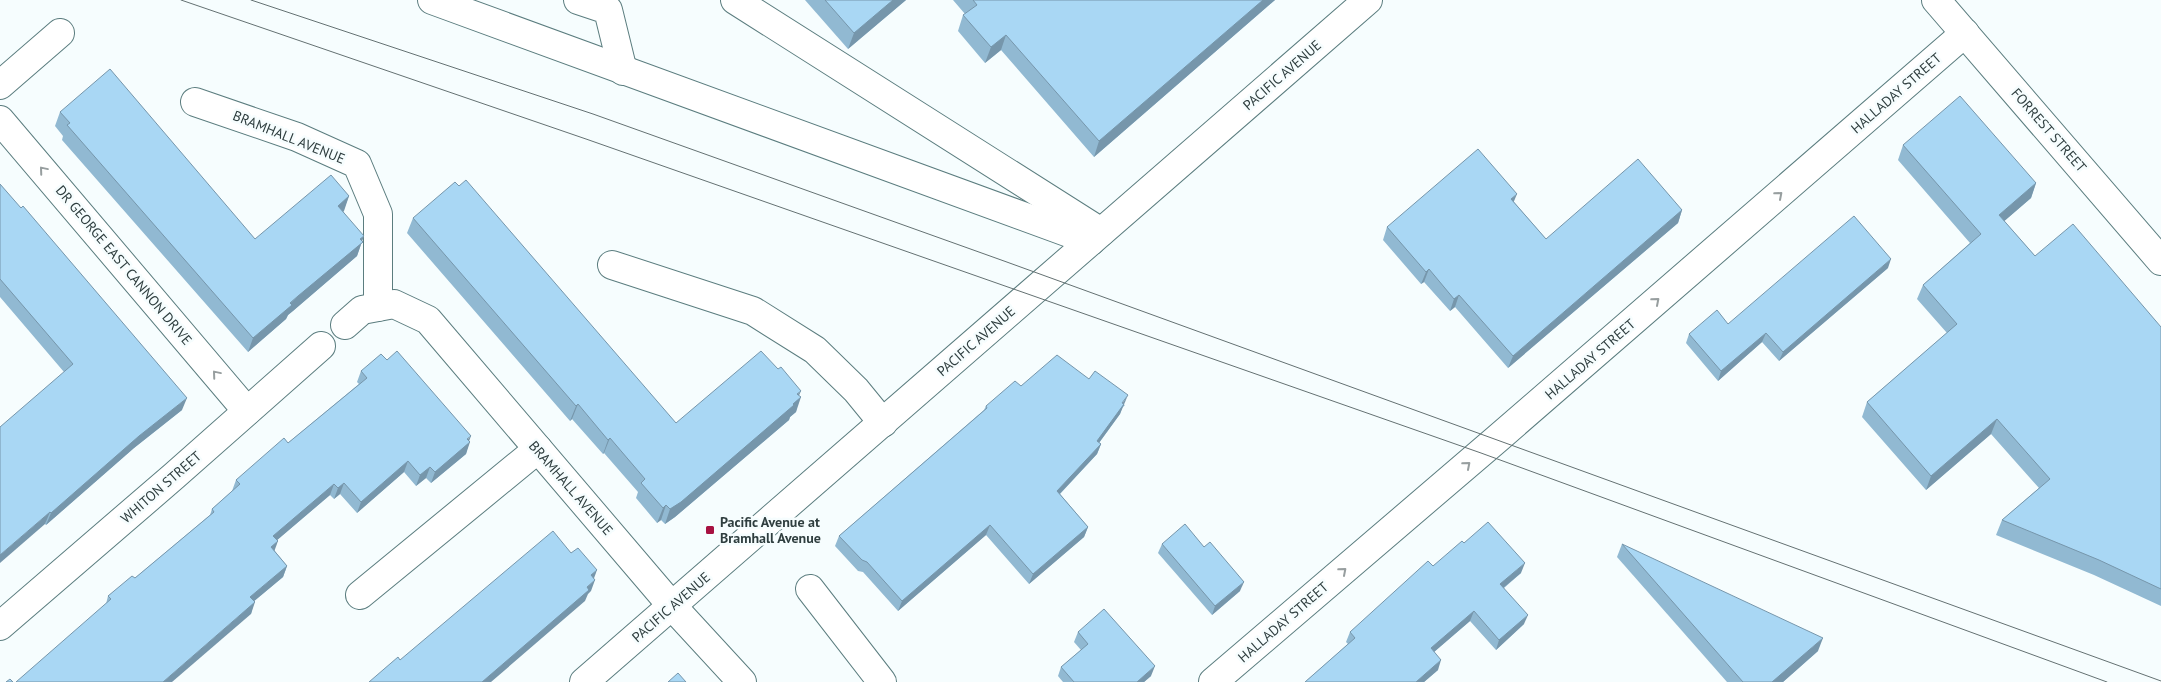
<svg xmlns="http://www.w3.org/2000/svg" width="2161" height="682" viewBox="0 0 2161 682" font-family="'PT Sans',sans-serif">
<rect width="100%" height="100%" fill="#f6fdfe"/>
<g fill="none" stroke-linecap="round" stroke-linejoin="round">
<defs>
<g id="minor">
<polyline points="432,0 1091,241"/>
<polyline points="578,0 608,10 623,71"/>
<polyline points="735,0 1101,232"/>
<polyline points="1936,0 2161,261"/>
<polyline points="0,85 60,33"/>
<polyline points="195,102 297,137 357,164 378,214 378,307"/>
<polyline points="0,120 247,411"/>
<polyline points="612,265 753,311 815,350 856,390 883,423"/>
<polyline points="345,325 362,310 394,304 428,320 672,606 742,682"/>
<polyline points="810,589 882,682"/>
<polyline points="360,595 538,449"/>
<polyline points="0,626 174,476 321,346"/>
<polyline points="584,682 1368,0"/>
<polyline points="1213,682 1497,439 1965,33"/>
</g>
</defs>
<use href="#minor" stroke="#5b7d7f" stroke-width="30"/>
<use href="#minor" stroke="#fff" stroke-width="28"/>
<g stroke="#647172" stroke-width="1">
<polyline points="181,0 586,139 1481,453 2107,682"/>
<polyline points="251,0 593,114 1004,261 2161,681"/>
</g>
</g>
<g fill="#91b9d2">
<polygon points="805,0 906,0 848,49"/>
<polygon points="953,0 1275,0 1094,157 1001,50 985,63 958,31 963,15 965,14"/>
<polygon points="60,112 255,239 349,196 343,211 362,241 357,256 288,315 286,319 248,352 62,140 63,136 55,126"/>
<polygon points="1903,145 2036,183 2031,198 2004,221 2035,256 2161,327 2161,606 2094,575 1996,535 2002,520 2039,488 1991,434 1926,490 1862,417 1867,402 1947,333 1917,299 1923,285 1970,243 1898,160"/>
<polygon points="0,184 182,410 134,448 46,525 45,524 64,372 0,297"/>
<polygon points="1514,202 1546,239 1682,210 1678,223 1508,368 1455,307 1450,311 1424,282 1421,284 1383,240 1387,227"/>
<polygon points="413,218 676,423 799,395 796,412 790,417 789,420 675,517 665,524 661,520 657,523 636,498 638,492 604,453 603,454 572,419 570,421 407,233"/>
<polygon points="1888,268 1779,361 1762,342 1718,381 1686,343 1689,334 1728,324"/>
<polygon points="387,360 469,441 466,454 431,483 426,478 416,486 404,472 357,513 340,494 334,499 330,495 277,540 274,550 287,566 283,577 254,601 251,614 106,604 108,596 135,578 210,515 212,509 232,491 236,480 288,443 359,384 357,382 361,371"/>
<polygon points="1125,405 1122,408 1120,414 1099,443 1101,444 1097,454 1060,494 1088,527 1084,537 1029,584 986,535 898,611 863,572 858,571 835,546 839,536 984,410 986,406"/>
<polygon points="1464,543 1521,573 1504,588 1524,624 1496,650 1470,621 1434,652 1438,670 1424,682 1305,682 1348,644 1346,642 1350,632 1433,566"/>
<polygon points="1162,544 1240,591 1212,615 1158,553"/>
<polygon points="1622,544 1818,651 1783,682 1727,682 1617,557"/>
<polygon points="1078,632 1151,676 1144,682 1063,682 1058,676 1061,667 1081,650 1074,642"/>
</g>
<g fill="#7696ab">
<polygon points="893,0 906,0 848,49 854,33"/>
<polygon points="1263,0 1275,0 1094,157 1099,141"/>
<polygon points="1006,35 1001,50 985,63 991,47"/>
<polygon points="2036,183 2031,198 1994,230 1999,215"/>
<polygon points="1517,194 1512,206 1511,199"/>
<polygon points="349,196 344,211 333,220 338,206"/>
<polygon points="1682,210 1678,223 1508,368 1513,356"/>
<polygon points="364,236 357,256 293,311 288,315 286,319 248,352 253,338 360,239"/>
<polygon points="1891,259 1888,268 1779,361 1783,352"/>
<polygon points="1429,269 1424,282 1421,284 1426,272"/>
<polygon points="1459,295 1455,307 1450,311 1454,299"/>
<polygon points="1766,333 1762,342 1718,381 1721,371"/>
<polygon points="801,391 797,400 801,397 796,412 790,417 789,420 675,517 665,524 670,509"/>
<polygon points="1128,395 1120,414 1093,451 1097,441"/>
<polygon points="187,398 182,410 134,448 46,525 51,513 139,436"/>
<polygon points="578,404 572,419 570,421 576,406"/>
<polygon points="1997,419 1991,434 1926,490 1931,476"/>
<polygon points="471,436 468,444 470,442 466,454 431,483 435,472"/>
<polygon points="610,438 604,453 603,454 608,440"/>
<polygon points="1101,444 1097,454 1053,501 1057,491"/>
<polygon points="408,461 404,472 357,513 361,502"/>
<polygon points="430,467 426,478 416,486 420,475"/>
<polygon points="344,483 340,494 334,499 338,488"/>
<polygon points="334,484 330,495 269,547 273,536"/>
<polygon points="666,505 661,520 657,523 663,508"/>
<polygon points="50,512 45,524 0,563 0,555"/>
<polygon points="990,525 986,535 898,611 902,601"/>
<polygon points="1088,527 1084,537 1029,584 1033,574"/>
<polygon points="278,541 274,552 271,547"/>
<polygon points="1525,563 1521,573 1497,593 1500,584"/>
<polygon points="287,566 283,577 246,608 250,597"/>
<polygon points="597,570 593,581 591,575"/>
<polygon points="595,580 591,591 588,594 585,601 491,682 482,682"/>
<polygon points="1244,582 1240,591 1212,615 1215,606"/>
<polygon points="255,602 251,614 172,682 163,682"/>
<polygon points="1474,611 1470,621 1427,658 1431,648"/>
<polygon points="1528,615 1524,624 1496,650 1499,640"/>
<polygon points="1823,638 1818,651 1783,682 1772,682"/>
<polygon points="1441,660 1438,670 1424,682 1416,682"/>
<polygon points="1155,666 1151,676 1144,682 1137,682"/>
</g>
<g fill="#a9d7f4" stroke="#7696ab">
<polygon points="825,0 893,0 854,33"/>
<polygon points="973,0 1263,0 1099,141 1006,35 991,47 963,15 977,5"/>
<polygon points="110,69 255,239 331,175 349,196 338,206 364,236 360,239 363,242 298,296 290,303 292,305 253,338 67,125 70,123 60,112"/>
<polygon points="1960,96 2036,183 1999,215 2035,256 2073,224 2161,327 2161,589 2099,560 2002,520 2050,479 1997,419 1931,476 1867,402 1957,324 1923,285 1981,234 1903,145"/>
<polygon points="1478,149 1517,194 1511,199 1546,239 1638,159 1682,210 1513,356 1459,295 1454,299 1429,269 1426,272 1387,227"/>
<polygon points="466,180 676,423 761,351 778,369 781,367 801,391 797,394 801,397 793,404 794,405 681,502 670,509 666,505 663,508 641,483 645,479 610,438 608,440 578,404 576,406 413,218 455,182 459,186"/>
<polygon points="0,184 21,208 23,206 187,398 139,436 51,513 50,512 0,555 0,427 73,364 0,279"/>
<polygon points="1854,216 1891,259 1783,352 1766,333 1721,371 1689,334 1717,310 1728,324"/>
<polygon points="397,351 471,436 467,439 470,442 435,472 430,467 420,475 408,461 361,502 344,483 338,488 334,484 273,536 278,541 271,547 287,566 250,597 255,602 163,682 16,682 111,599 108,596 132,576 135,578 214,512 212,509 240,484 236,480 284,438 288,443 367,378 361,371 381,354 387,360"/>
<polygon points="1057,355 1089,379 1095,371 1128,395 1122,403 1124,404 1097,441 1101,444 1057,491 1088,527 1033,574 990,525 902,601 867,562 862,560 839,536 987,408 986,406 1015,381 1021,386"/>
<polygon points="1488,522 1525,563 1500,584 1528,615 1499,640 1474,611 1431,648 1441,660 1416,682 1305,682 1355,638 1350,632 1428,561 1433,566 1462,541 1464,543"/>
<polygon points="1185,524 1204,547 1210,542 1244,582 1215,606 1162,544"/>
<polygon points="553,531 571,553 578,548 597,570 591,575 595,580 587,587 589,590 482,682 369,682 398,657 400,660"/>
<polygon points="1622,544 1823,638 1772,682 1743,682"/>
<polygon points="1104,609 1155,666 1137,682 1074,682 1061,667 1088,644 1078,632"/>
<polygon points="678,673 686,682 668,682"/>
<polygon points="10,679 13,682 6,682"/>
</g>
<defs><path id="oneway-chevron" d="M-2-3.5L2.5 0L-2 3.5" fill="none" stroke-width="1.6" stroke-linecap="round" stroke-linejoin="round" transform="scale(1.25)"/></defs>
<g stroke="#979e9f">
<use href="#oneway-chevron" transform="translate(43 170) rotate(-130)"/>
<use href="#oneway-chevron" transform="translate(1779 195) rotate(-41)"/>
<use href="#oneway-chevron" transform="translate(1656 301) rotate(-41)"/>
<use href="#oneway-chevron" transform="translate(216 374) rotate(-130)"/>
<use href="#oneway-chevron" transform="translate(1467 465) rotate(-41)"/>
<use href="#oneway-chevron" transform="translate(1343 571) rotate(-41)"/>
</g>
<rect fill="#a71141" stroke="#f6fdfe" stroke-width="2" x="705" y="525" width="10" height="10" rx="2.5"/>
<g text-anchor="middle" stroke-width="5" stroke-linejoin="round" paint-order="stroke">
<g font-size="14" fill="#2f3e3f" stroke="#f6fdfe">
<text transform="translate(1282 75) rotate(-41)" y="5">PACIFIC AVENUE</text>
<text transform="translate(1896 93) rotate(-41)" y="5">HALLADAY STREET</text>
<text transform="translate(2049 130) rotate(49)" y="5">FORREST STREET</text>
<text transform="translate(289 137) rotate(22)" y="5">BRAMHALL AVENUE</text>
<text transform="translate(124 265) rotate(50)" y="5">DR GEORGE EAST CANNON DRIVE</text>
<text transform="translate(976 341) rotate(-41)" y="5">PACIFIC AVENUE</text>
<text transform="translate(1590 359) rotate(-41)" y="5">HALLADAY STREET</text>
<text transform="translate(161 487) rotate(-41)" y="5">WHITON STREET</text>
<text transform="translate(571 488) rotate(49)" y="5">BRAMHALL AVENUE</text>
<text transform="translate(671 607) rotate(-41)" y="5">PACIFIC AVENUE</text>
<text transform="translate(1283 622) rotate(-41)" y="5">HALLADAY STREET</text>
</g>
<g font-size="14" font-weight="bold" fill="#2f3e3f" stroke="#f6fdfe" text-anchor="start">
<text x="720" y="527">Pacific Avenue at<tspan x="720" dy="16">Bramhall Avenue</tspan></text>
</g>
</g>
</svg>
